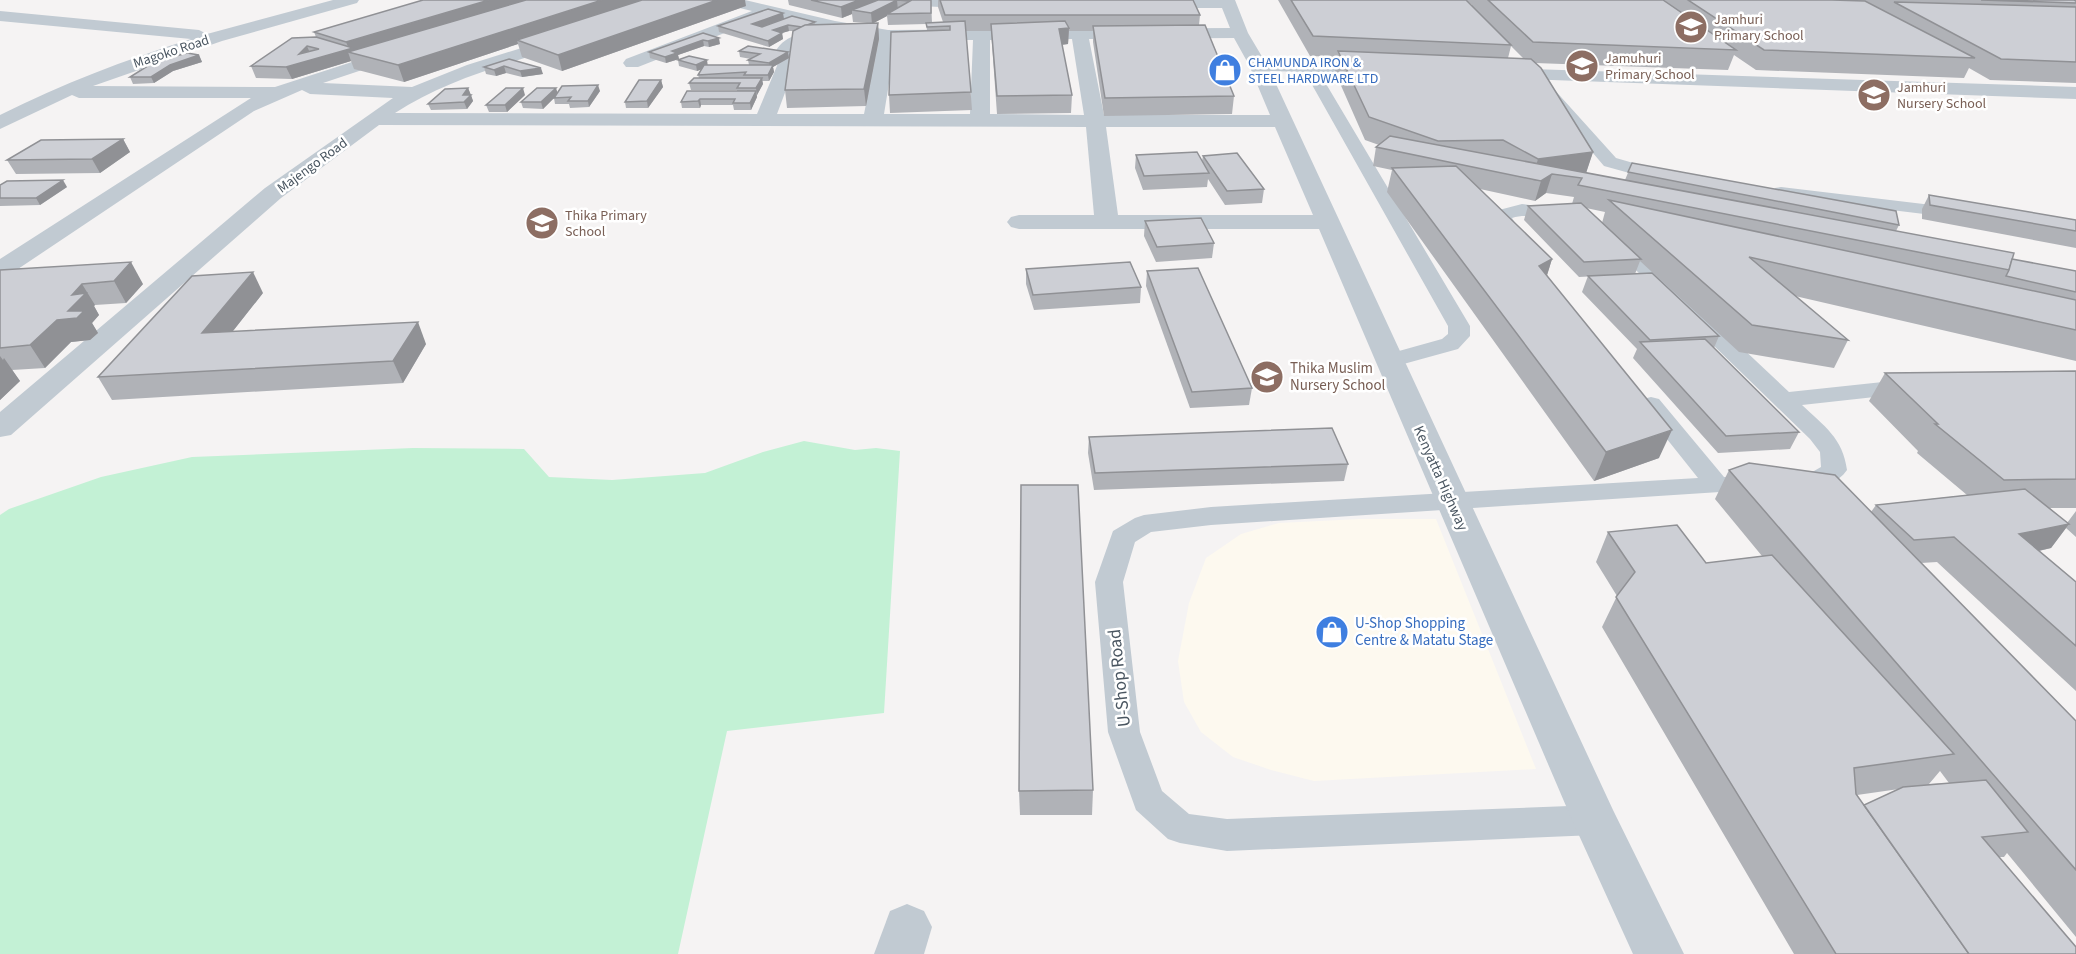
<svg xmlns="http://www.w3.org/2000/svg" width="2076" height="954" viewBox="0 0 2076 954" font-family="'Source Sans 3',sans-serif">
<rect width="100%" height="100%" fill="#f5f3f3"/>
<polygon fill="#fdf9ef" points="1360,519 1436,519 1536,769 1314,781 1271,770 1233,757 1201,732 1184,702 1178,661 1189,603 1206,558 1241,534 1279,523"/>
<polygon fill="#c3f1d5" points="804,441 855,450 876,448 900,451 884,713 727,731 678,954 0,954 0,515 9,509 101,477 192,457 413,448 524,449 549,477 612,480 705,473 763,452"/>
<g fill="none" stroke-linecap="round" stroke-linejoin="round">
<g fill="#c1cad2" fill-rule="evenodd">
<polygon points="1309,63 1316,67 1470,326 1470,336 1458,349 1389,368 1381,366 1378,361 1381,356 1442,339 1448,334 1448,326 1302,67"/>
<polygon points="1547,86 1552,87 1616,158 1668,173 1671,177 1668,181 1662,182 1604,166 1542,93 1540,90"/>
<polygon points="1781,187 1957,208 1963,209 1966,213 1963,217 1957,218 1775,196 1772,192 1775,188"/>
<path d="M1522,204L1566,210L1569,214L1566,218C1548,222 1530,212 1512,218L1526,241L1524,245H1510L1493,219L1499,210Z"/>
<path d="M1615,233L1622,235L1789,392L1911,379L1919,381L1922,386L1919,391L1911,393L1802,405C1824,426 1843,438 1847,470C1834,489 1806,491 1785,486L1781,480L1785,474L1814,471L1821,467L1820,452L1810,439L1608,243L1606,239L1608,235Z"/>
<polygon points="1651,397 1659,399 1724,477 1757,475 1766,477 1770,483 1766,489 1211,525 1151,532 1135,542 1123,582 1140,732 1162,791 1189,814 1227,819 1595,805 1607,809 1613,820 1607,831 1595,835 1227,851 1180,843 1168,839 1136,810 1108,732 1095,582 1113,531 1135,518 1144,515 1211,507 1698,478 1639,404 1643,399"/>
</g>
<g fill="#c1cad2" fill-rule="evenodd">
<path d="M333,0H359L357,3L222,41L93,86L275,87L395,48L401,49L404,53L401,57L323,83L412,87L467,65L563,35L569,36L572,40L569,44C510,63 448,79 395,113L757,114L779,61L774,57C777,38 802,33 817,27L767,15L765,17L638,67H626L623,63L626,59L752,11L719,3L717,0H745L835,21L888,30L1230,28L1222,8H1149L1141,3L1143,0H1235L1248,33L1264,60L1388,65L1391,69L1388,73L1382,74L1270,71L1613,810L1684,954H1633L1572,820L1319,229H1019L1011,227L1007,222L1011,217L1019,215H1094L1086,127L379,125L281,198L11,435L0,437V412L265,188L393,98L310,94L302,90L254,111L9,275L0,278V259L251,98H79L72,95L0,129V115C62,84 125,60 191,39L0,21V11L199,30L207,34ZM836,31L879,39L864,114H777L798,58L793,52L802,45ZM1234,38L1249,65L1270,115H1104L1089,39ZM1072,39L1084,115L990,114V40ZM896,40H973L970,114H884ZM1106,127H1275L1313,215H1118Z"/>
<polygon points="890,0 986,0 991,4 983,9 898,5"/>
<polygon points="1502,68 2076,87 2076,99 1495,78 1493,74 1495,70"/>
<polygon points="907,904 924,911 932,927 924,954 874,954 890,911"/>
</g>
</g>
<g fill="#b0b2b7" fill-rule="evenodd">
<polygon points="788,0 931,0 932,23 943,22 938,7 938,0 1193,0 1200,15 1199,25 1234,96 1232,114 1104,116 1093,42 1093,31 1069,31 1068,44 1062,45 1072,95 1071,113 997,114 991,31 966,31 972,110 890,113 889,95 927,30 926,24 888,25 887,16 873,23 878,23 879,39 866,106 787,108 785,90 793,31 789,31 782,33 783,39 769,47 719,32 718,26 784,19 761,27 815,22 815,25 867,23 853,22 852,14 842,18 789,5"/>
<path d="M1278,0H1466L1472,6V5L1471,4L1466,0H2076V83L1990,80L1969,68L1964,78L1756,70L1734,55L1728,70L1535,63L1593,152L1586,173L1625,180L1632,163L1899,225L1896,231L2012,259L2076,271V361L1795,296L1848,340L1834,368L1739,352L1640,261L1635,274L1579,277L1524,220L1528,206L1572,204L1574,197L1546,193L1535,201L1480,189L1552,259L1547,275L1659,458L1594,481L1387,192L1392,170L1373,166L1376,147L1379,145L1365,140L1335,72L1337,57L1310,56ZM1511,46L1523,58H1508ZM1586,208L1605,212L1602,223Z"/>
<polygon points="746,6 562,71 522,57 518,44 404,82 354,69 351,61 292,79 256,78 251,66 316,37 314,32"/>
<polygon points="703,33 720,44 709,47 704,46 678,55 679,59 666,63 650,58 649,52"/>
<polygon points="739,51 788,52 789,58 773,67 774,72 769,81 762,81 763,84 757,95 757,97 751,110 734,110 733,105 701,105 700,108 682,108 681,102 737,91 737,90 691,90 689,83 699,78 698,75 702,69 697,71 679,66 678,60 708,65 749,65 748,60 751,59 740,57"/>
<polygon points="199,55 202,62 173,71 154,83 133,84 130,77"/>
<polygon points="509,59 543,74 522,77 506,73 496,76 486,74 484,67"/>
<polygon points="661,80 663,87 648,108 626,108 625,102"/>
<polygon points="468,88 473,101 467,109 431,110 428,104"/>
<polygon points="600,91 589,107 570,108 569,104 555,104 554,98 543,109 523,108 521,102 557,92"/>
<polygon points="525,95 507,112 489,112 486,105"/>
<polygon points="123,139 130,152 100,173 16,174 7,160"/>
<polygon points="1136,155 1202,161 1203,156 1264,189 1262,203 1225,205 1208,179 1207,187 1143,190 1135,168"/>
<polygon points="0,185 67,187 40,205 0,206"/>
<polygon points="1929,195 2076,220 2076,248 1922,219 1922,209"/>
<polygon points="1145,221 1214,243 1212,258 1156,262 1144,236"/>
<polygon points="1026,269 1141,287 1140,303 1034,310 1026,284"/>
<polygon points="0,270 143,284 126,303 95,305 94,306 99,315 92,323 98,333 90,340 71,342 45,368 12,370 20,381 0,400"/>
<polygon points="1147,271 1252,388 1249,405 1190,408 1146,286"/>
<polygon points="1588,276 1719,336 1714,348 1799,432 1790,449 1718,453 1633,358 1637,349 1582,292"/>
<polygon points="263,293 233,331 426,344 403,383 112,400 98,377"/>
<path d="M2076,371V508H2050L2067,523L2076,511V537L2066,528L2051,548L2039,551L2076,582V691L1937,562L1921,563L2076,721V937L2007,853L2004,857H1999L2076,954H1794L1602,627L1617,596L1596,562L1608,532L1706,563L1762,556L1715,499L1729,470L1871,512L1876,505L1967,495L1917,453L1918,451L1869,401L1885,373ZM1940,771L1949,783L1929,784ZM1899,789L1864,805L1857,795Z"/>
<polygon points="1089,437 1348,464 1344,481 1094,490 1088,453"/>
<polygon points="1093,790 1092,815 1020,815 1019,791"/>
</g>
<g fill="#909195">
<polygon points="489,0 541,0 348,52 351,61 292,79 286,67 307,46 312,58 349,49 346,42"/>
<polygon points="602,0 652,0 517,40 518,44 404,82 398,65"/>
<polygon points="717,0 745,0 746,6 562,71 558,55"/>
<polygon points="859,0 886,0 852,10 852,14 842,18 841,7"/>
<polygon points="897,0 898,11 887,14 887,16 872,24 871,13"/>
<polygon points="783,13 784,19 753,30 752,24"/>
<polygon points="878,23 879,39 866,106 864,89"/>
<polygon points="788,25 789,31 782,33 783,39 769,47 768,41 773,30"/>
<polygon points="1069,28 1068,44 1059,45 1059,29"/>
<polygon points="719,38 720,44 709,47 708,41"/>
<polygon points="703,40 704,46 678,55 679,59 666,63 665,57 672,51"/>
<polygon points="788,52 789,58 773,67 774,72 769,81 768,75 770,70 769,63"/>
<polygon points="199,55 202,62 173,71 154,83 151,77 170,65"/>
<polygon points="707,60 708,67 697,71 696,65"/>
<polygon points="504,66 506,73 496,76 494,70"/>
<polygon points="541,68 543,74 522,77 520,71"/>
<polygon points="762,78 763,84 757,95 756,88"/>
<polygon points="661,80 663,87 648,108 647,101"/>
<polygon points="598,85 600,91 589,107 588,101"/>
<polygon points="468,88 471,95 463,95"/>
<polygon points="523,88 525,95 507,112 505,105"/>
<polygon points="556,88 558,94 543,109 541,102"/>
<polygon points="756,91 757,97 751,110 750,103"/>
<polygon points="471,95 473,101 467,109 464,102"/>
<polygon points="700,99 701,105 700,108 698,101"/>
<polygon points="123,139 130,152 100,173 92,159"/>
<polygon points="1593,152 1585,176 1552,174 1546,193 1535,201 1541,181 1532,180 1538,159"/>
<polygon points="63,180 67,187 40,205 36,198"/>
<polygon points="1552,259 1544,285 1539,266"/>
<polygon points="131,262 143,284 126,303 114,281"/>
<polygon points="253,272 263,293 214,355 202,333"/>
<polygon points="82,284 95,305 94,306 99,315 92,323 98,333 90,340 71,342 45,368 30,345 57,320 68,311 72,295"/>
<polygon points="418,322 426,344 403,383 393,361"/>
<polygon points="0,356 3,360 4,358 20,381 0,400"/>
<polygon points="1672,430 1659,458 1594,481 1606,452"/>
<polygon points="2069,524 2051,548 2001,559 2019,534"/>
</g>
<g fill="#cdcfd5" stroke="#909195" stroke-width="1.5" fill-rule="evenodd">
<polygon points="423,0 489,0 346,42 314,32"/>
<polygon points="526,0 602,0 398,65 348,52"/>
<polygon points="642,0 717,0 558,55 517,40"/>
<polygon points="811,0 859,0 841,7"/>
<polygon points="878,0 931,0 931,13 887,14 910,1 897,0 871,13 852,10"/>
<polygon points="940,0 1193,0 1200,15 945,15"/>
<polygon points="1291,0 1466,0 1511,45 1313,36"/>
<polygon points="1488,0 1663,0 1736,50 1533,42"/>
<polygon points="1688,0 1832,0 1865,1 1975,58 1764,50"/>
<polygon points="1981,0 2074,0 2076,1 2076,3"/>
<polygon points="1894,2 2076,7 2076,62 2001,59"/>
<polygon points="768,9 783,13 752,24 762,27 792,16 815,22 802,27 788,25 773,30 782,33 768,41 718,26"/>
<polygon points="965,21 971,92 889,95 891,32 950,30 950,26 927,27 926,23"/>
<polygon points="1065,21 1069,28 1059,29 1072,95 997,96 991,24"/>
<polygon points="878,23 864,89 785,90 793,31 805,25"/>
<polygon points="1205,25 1234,96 1105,98 1093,26"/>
<polygon points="703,33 719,38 708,41 703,40 672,51 677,53 665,57 649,52"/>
<path d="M316,37L353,48L286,67L251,66L292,38ZM307,46L319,49L299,54Z"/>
<polygon points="748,46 788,52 769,63 748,60 760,54 739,51"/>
<polygon points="1338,51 1531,59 1541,68 1593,152 1538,159 1503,140 1438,141 1369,117"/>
<polygon points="187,53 199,55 170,65 151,77 130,77 154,62"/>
<polygon points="689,56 707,60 696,65 678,60"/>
<polygon points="509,59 541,68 520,71 504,66 494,70 484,67"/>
<polygon points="704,65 773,65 768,75 744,75 746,72 698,75"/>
<polygon points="694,78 762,78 756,88 737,88 740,83 689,83"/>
<polygon points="639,80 661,80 647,101 625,102"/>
<polygon points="598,85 588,101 568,101 571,97 554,98 562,86"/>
<polygon points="468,88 463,95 471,95 464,102 428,104 445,89"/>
<polygon points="506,88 523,88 505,105 486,105"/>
<polygon points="537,88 556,88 541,102 521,102"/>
<polygon points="687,91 756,91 750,103 733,103 735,99 700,99 698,101 681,102"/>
<polygon points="1390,136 2014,253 2009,270 1578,185 1582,178 1552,174 1541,181 1376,147"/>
<polygon points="123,139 92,159 7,160 41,140"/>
<polygon points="1197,152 1209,173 1144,176 1136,155"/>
<polygon points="1237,153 1264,189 1227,191 1203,156"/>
<polygon points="1632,163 1896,211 1899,225 1628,172"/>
<polygon points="1456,166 1552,259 1539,266 1672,430 1606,452 1392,168"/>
<polygon points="63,180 36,198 0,198 0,185 7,181"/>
<polygon points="1929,195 2076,220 2076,231 1930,205"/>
<polygon points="1609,200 2076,300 2076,330 1749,257 1848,340 1752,325"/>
<polygon points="1581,203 1641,259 1584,262 1528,206"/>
<polygon points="1201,218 1214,243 1157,247 1145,221"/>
<polygon points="2012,259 2076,271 2076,292 2006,276 2009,270"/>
<polygon points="131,262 114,281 82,284 72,295 86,293 68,311 84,311 77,318 57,320 30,345 0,348 0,270"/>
<polygon points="1130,262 1141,287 1033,295 1026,269"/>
<polygon points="1198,268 1252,388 1192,392 1147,271"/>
<polygon points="253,272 202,333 418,322 393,361 98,377 192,276"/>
<polygon points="1652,273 1719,336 1650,340 1588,276"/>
<polygon points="1705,339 1799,432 1726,436 1640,342"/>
<polygon points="2076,371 2076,479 2004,480 1935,424 1938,424 1885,373"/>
<polygon points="1332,428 1348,464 1095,473 1089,437"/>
<polygon points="1749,463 1835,475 2076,721 2076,870 1729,470"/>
<polygon points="1021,485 1078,485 1093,790 1019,791"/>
<polygon points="2025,489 2069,524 2019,534 2076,582 2076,646 1954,537 1914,540 1876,505"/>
<polygon points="1677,525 1706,563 1772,555 1954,754 1854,768 1856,794 1969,954 1836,954 1616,597 1635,572 1608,532"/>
<polygon points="1986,780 2028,832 1982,837 2076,947 2076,954 1969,954 1864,805 1903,787"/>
</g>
<defs>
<symbol id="school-disc" viewBox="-11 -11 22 22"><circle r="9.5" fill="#8d6e63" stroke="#fff"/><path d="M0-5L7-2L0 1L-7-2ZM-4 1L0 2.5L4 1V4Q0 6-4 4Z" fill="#fff"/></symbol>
<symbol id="shop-disc" viewBox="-11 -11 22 22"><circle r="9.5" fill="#3f7fe0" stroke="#fff"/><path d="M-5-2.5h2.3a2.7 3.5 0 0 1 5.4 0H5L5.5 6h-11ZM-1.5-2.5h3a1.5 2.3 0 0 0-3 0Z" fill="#fff"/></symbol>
</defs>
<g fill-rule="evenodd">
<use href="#school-disc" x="1672" y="8" width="38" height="38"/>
<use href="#school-disc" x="1563" y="47" width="38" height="38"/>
<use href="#shop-disc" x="1206" y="51" width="38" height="38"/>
<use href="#school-disc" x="1855" y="76" width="38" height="38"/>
<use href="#school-disc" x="523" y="204" width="38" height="38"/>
<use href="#school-disc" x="1248" y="358" width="38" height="38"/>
<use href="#shop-disc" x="1313" y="613" width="38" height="38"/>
</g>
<g text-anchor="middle" stroke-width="5" stroke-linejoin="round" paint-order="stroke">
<g font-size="14" fill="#785e54" stroke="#fff" text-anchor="start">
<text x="1714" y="24">Jamhuri<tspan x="1714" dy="16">Primary School</tspan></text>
<text x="1605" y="63">Jamuhuri<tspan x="1605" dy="16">Primary School</tspan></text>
<text x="1897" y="92">Jamhuri<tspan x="1897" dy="16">Nursery School</tspan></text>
<text x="565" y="220">Thika Primary<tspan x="565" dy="16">School</tspan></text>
</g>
<g font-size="14" fill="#4a5661" stroke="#fff">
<text transform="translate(171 51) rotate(-18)" y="5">Magoko Road</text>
<text transform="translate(312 165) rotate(-36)" y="5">Majengo Road</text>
</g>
<g font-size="14" fill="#366cbe" stroke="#fff" text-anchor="start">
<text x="1248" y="67">CHAMUNDA IRON &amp;<tspan x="1248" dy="16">STEEL HARDWARE LTD</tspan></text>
</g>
<g font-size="15" fill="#785e54" stroke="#fff" text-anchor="start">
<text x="1290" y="373">Thika Muslim<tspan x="1290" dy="17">Nursery School</tspan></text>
</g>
<g font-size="15" fill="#4a5661" stroke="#fff">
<text transform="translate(1441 478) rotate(66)" y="5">Kenyatta Highway</text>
</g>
<g font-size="15" fill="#366cbe" stroke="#fff" text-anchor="start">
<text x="1355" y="628">U-Shop Shopping<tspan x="1355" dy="17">Centre &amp; Matatu Stage</tspan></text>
</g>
<g font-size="18" fill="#4a5661" stroke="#fff">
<text transform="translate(1119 678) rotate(-96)" y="6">U-Shop Road</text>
</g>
</g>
</svg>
